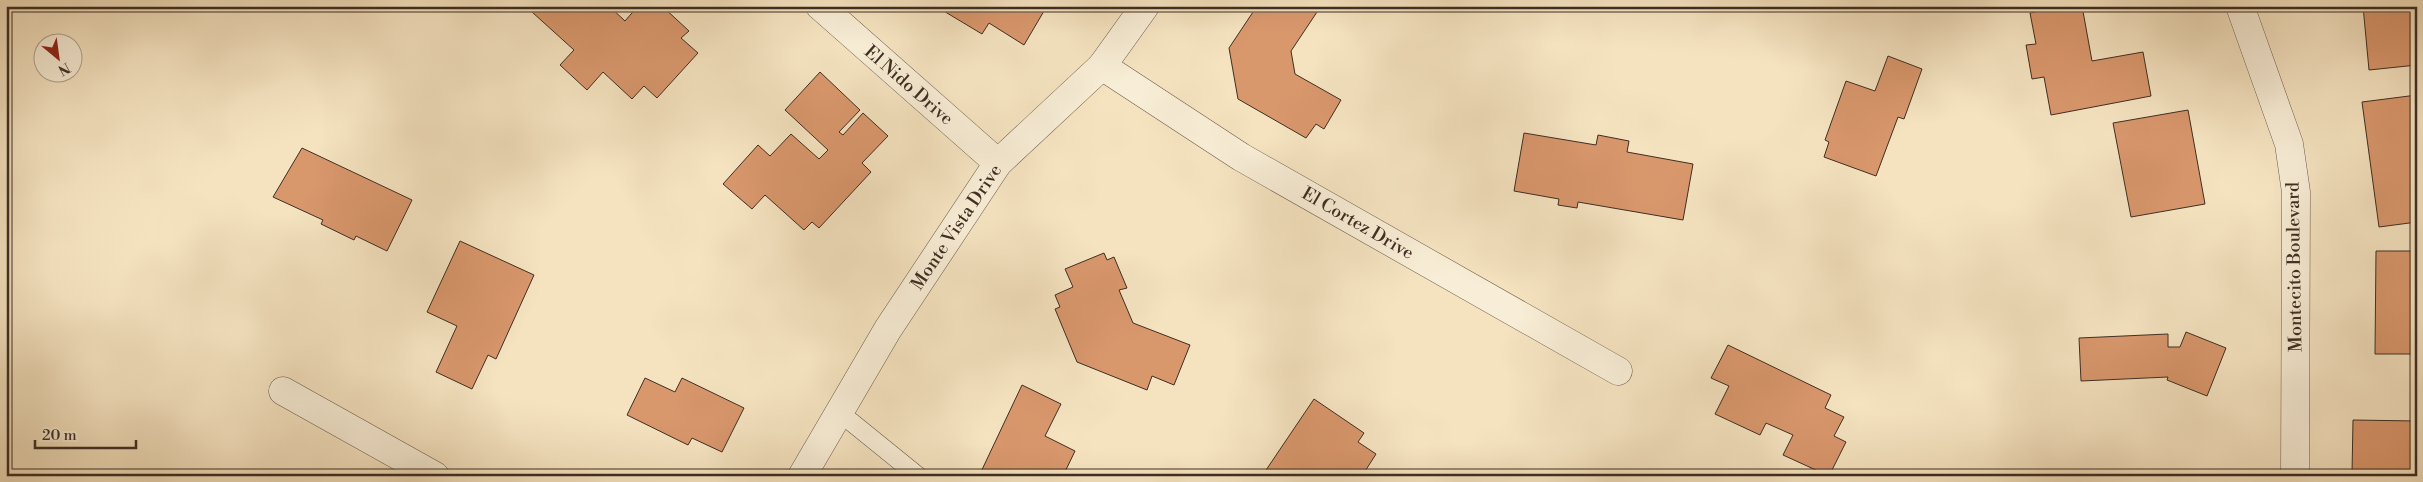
<svg xmlns="http://www.w3.org/2000/svg" width="2423" height="482" viewBox="0 0 2423 482" font-family="'Libre Bodoni',serif">
<rect width="100%" height="100%" fill="#f5e3c0"/>
<filter id="stains"><feTurbulence type="fractalNoise" baseFrequency=".004" numOctaves="4"/><feColorMatrix values="0 0 0 0 .2 0 0 0 0 .09 0 0 0 0 .02 0 0 0 .5 -.17"/></filter>
<radialGradient id="worn" r=".72"><stop offset=".6" stop-color="#630" stop-opacity="0"/><stop offset="1" stop-color="#630" stop-opacity=".3"/></radialGradient>
<g fill="#d9976c" stroke="#3e2e23">
<polygon points="537,6 609,6 625,21 638,6 662,6 689,31 681,38 698,53 657,98 644,86 632,99 603,72 587,90 560,65 574,50 532,12"/>
<polygon points="944,6 1037,6 1044,11 1024,45 989,23 982,34 942,10"/>
<polygon points="1257,6 1321,6 1291,51 1295,74 1341,100 1324,129 1316,124 1306,138 1238,99 1229,48"/>
<polygon points="2064,6 2082,6 2092,61 2143,52 2151,96 2051,115 2044,77 2032,79 2026,45 2036,44 2030,13"/>
<polygon points="2363,6 2417,6 2417,65 2369,70"/>
<polygon points="1888,56 1922,69 1904,119 1898,117 1876,176 1824,157 1829,142 1825,140 1846,81 1875,91"/>
<polygon points="820,72 860,110 839,132 843,135 863,113 888,136 862,163 871,172 819,228 812,222 804,230 765,195 752,209 723,184 758,145 770,156 791,134 819,159 828,150 785,110"/>
<polygon points="2417,95 2417,222 2379,227 2362,102"/>
<polygon points="2188,110 2205,204 2131,217 2113,123"/>
<polygon points="1524,133 1596,145 1598,135 1629,141 1627,152 1693,164 1683,220 1578,202 1577,208 1558,205 1559,199 1514,191"/>
<polygon points="302,148 412,200 387,251 356,236 354,240 321,224 323,220 273,197"/>
<polygon points="460,241 534,275 496,359 488,355 472,389 436,372 457,326 427,312"/>
<polygon points="2376,251 2417,251 2417,370 2413,370 2413,354 2375,354"/>
<polygon points="1104,253 1107,260 1114,257 1127,288 1119,290 1133,323 1190,345 1174,385 1152,376 1147,390 1077,362 1055,309 1060,307 1055,295 1073,287 1065,269"/>
<polygon points="2186,332 2226,348 2207,396 2167,380 2168,377 2081,381 2079,338 2168,334 2168,347 2180,347"/>
<polygon points="1728,345 1831,395 1825,408 1844,417 1834,436 1846,442 1829,476 1783,455 1793,435 1766,423 1760,435 1715,414 1729,386 1711,378"/>
<polygon points="645,378 675,392 682,378 744,408 722,452 692,438 688,445 627,415"/>
<polygon points="1022,385 1061,404 1045,436 1075,451 1063,476 1049,472 1047,476 979,476"/>
<polygon points="1314,399 1364,433 1358,442 1376,454 1362,476 1262,476"/>
<polygon points="2353,420 2417,421 2417,476 2352,473"/>
</g>
<g fill="none" stroke-linecap="round" stroke-linejoin="round">
<defs>
<polyline id="service" points="839,412 918,476"/>
<g id="minor">
<polyline points="820,6 998,163"/>
<polyline points="2240,6 2289,144 2296,192 2295,476"/>
<polyline points="1102,66 1241,157 1618,371"/>
<polyline points="283,391 435,476"/>
<polyline points="802,476 888,329 998,163 1102,66 1145,6"/>
</g>
</defs>
<use href="#service" stroke="#6c5b4a" stroke-width="19"/>
<use href="#minor" stroke="#6c5b4a" stroke-width="29"/>
<use href="#service" stroke="#f8edd6" stroke-width="18"/>
<use href="#minor" stroke="#f8edd6" stroke-width="28"/>
</g>
<g text-anchor="middle" stroke-width="4.5" stroke-linejoin="round" paint-order="stroke">
<g font-size="18" fill="#3e2e23" stroke="#f8edd6">
<text transform="translate(909 85) rotate(41)" y="6">El Nido Drive</text>
<text transform="translate(1358 223) rotate(30)" y="6">El Cortez Drive</text>
<text transform="translate(956 227) rotate(-56)" y="6">Monte Vista Drive</text>
<text transform="translate(2294 267) rotate(-91)" y="6">Montecito Boulevard</text>
</g>
</g>
<rect width="2423" height="482" fill="none" stroke="#f5e3c0" stroke-width="25"/>
<rect x="8" y="8" width="2408" height="467" fill="none" stroke="#3e2e23" stroke-width="2.5"/>
<rect x="12" y="12" width="2398" height="457" fill="none" stroke="#3e2e23"/>
<g transform="translate(58 58) rotate(151)"><circle r="24" fill="#f8edd6" stroke="#aea18e"/>
<path d="M0-4L9 19L0 12L-9 19Z" fill="#8f2418"/>
<text y="-8" font-size="14" font-weight="bold" text-anchor="middle" fill="#3e2e23">N</text>
</g>
<path d="M35 440v8h101v-8" fill="none" stroke="#3e2e23" stroke-width="2.5"/>
<text x="42" y="440" font-size="15" fill="#3e2e23" stroke="#f8edd6" stroke-width="4" paint-order="stroke">20 m</text>
<rect width="100%" height="100%" filter="url(#stains)"/>
<rect width="100%" height="100%" fill="url(#worn)"/>
</svg>
